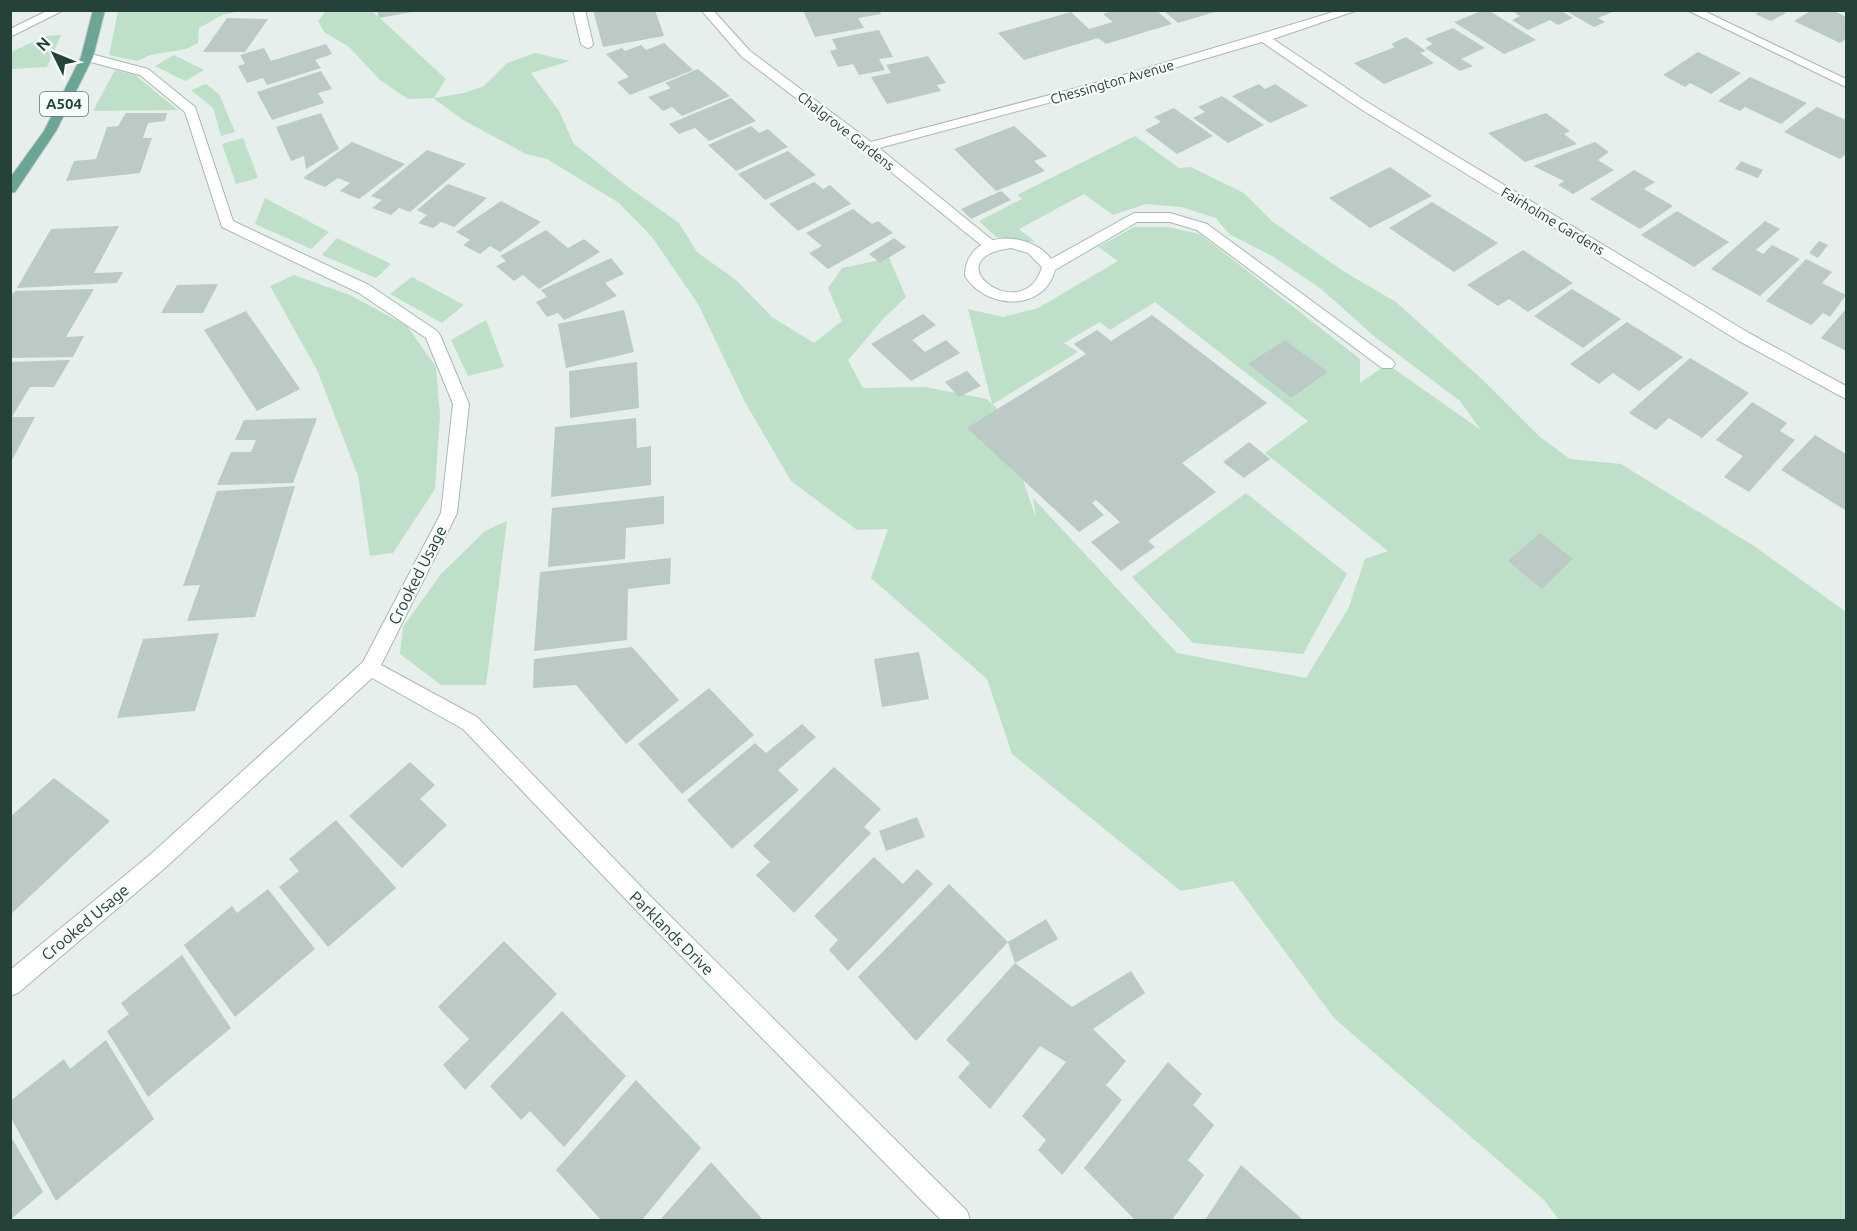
<svg xmlns="http://www.w3.org/2000/svg" width="1857" height="1231" viewBox="0 0 1857 1231" font-family="Ubuntu,sans-serif">
<rect width="100%" height="100%" fill="#e6efeb"/>
<g fill="#bfe0c8" fill-rule="evenodd">
<polygon points="131,10 240,10 240,11 222,15 199,28 198,43 186,49 150,55 137,61 109,55 118,12"/>
<path d="M326,11H372L446,79L434,98L464,93L484,86L507,63L535,53L570,61L531,73L559,111L574,144L631,189L679,223L697,252L736,280L772,317L814,343L842,321L828,288L842,268L889,258L906,297L885,317L848,360L863,388L925,387L987,399L992,404L968,309L1003,317L1038,308L1118,261L1098,247L1134,227H1167L1200,234L1360,359V383L1387,364L1481,430L1460,401L1375,337L1320,288L1272,256L1229,234L1216,218L1181,207L1146,204L1113,215L1084,194L1019,229L1035,242L996,237L979,221L1022,199L1017,195L1135,136L1179,168L1191,167L1244,193L1273,222L1343,271L1396,302L1485,382L1540,437L1570,459L1621,464L1754,546L1846,612V1220H1559L1545,1201L1334,1018L1233,881L1181,891L1012,754L987,679L871,578L888,529L857,530L791,481L745,402L698,304L652,237L619,203L547,159L526,154L463,120L433,98L408,99L380,80L349,47L324,32L318,21ZM1155,302L1308,421L1265,453L1388,551L1365,559L1348,609L1306,678L1177,653L1033,498L1036,518L1014,454L1006,419L993,404L1078,352L1064,343L1100,322L1110,330Z"/>
<polygon points="61,35 47,67 11,69 11,52 46,36"/>
<polygon points="174,55 204,70 185,81 155,66"/>
<polygon points="115,70 135,75 178,110 93,111"/>
<polygon points="206,84 219,94 235,132 221,136 213,108 191,90"/>
<polygon points="243,138 258,178 236,184 222,144"/>
<polygon points="265,198 329,232 311,249 255,224"/>
<polygon points="337,238 391,264 376,278 322,255"/>
<polygon points="294,275 350,295 407,326 436,367 440,415 435,489 393,553 370,556 358,476 317,370 270,286"/>
<polygon points="412,277 464,305 442,323 390,294"/>
<polygon points="486,320 504,367 468,376 451,340"/>
<polygon points="1246,493 1347,574 1303,654 1193,643 1132,577"/>
<polygon points="507,521 486,685 441,685 400,654 403,627 441,574 485,531"/>
</g>
<g fill="#bbcac4">
<polygon points="377,10 411,10 412,12 379,18"/>
<polygon points="593,10 655,10 664,36 603,47"/>
<polygon points="803,10 879,10 881,14 858,18 864,28 815,37"/>
<polygon points="1114,10 1156,10 1172,24 1106,44 1098,38 1024,60 998,33 1071,12 1089,29 1113,22 1103,14"/>
<polygon points="1163,10 1217,10 1218,11 1178,23"/>
<polygon points="1484,10 1488,10 1536,40 1504,54 1454,22"/>
<polygon points="1511,10 1560,10 1573,18 1558,25 1550,20 1528,30 1512,20 1520,16"/>
<polygon points="1762,10 1780,10 1786,13 1771,21 1755,14"/>
<polygon points="1812,10 1832,10 1846,17 1846,39 1840,43 1794,21"/>
<polygon points="1566,11 1615,11 1598,18 1605,22 1594,27"/>
<polygon points="227,18 268,19 245,52 203,52"/>
<polygon points="1453,28 1485,48 1461,59 1473,66 1460,71 1425,48 1433,44 1425,39"/>
<polygon points="879,30 893,57 879,59 885,70 859,75 853,64 838,67 830,51 837,49 832,39"/>
<polygon points="1406,37 1426,51 1420,53 1434,63 1384,84 1354,63 1395,47 1391,44"/>
<polygon points="664,43 693,70 630,95 617,82 629,77 606,54 622,48 625,51 641,45 646,50"/>
<polygon points="326,44 332,54 315,60 321,68 267,85 263,78 247,83 238,66 245,64 240,55 264,48 271,61"/>
<polygon points="1698,52 1741,73 1711,94 1690,83 1685,87 1663,75"/>
<polygon points="928,56 946,83 937,85 941,91 887,104 871,77 891,73 886,65"/>
<polygon points="698,69 730,96 682,116 672,107 663,111 648,97 671,88 665,83"/>
<polygon points="321,71 332,89 318,93 324,103 272,120 257,92"/>
<polygon points="1750,77 1807,103 1781,124 1745,107 1740,111 1718,101"/>
<polygon points="1259,84 1265,89 1275,84 1308,106 1270,123 1232,96"/>
<polygon points="1222,96 1264,125 1228,143 1193,118 1205,112 1198,107"/>
<polygon points="731,98 756,121 709,141 695,128 679,134 669,124"/>
<polygon points="1817,107 1846,120 1846,154 1840,159 1784,132"/>
<polygon points="1174,108 1213,136 1177,154 1145,130 1161,122 1154,117"/>
<polygon points="126,113 167,113 165,121 148,123 143,138 152,138 140,173 66,181 74,161 96,159 107,127 118,126"/>
<polygon points="321,113 339,149 306,169 304,156 291,161 276,127"/>
<polygon points="1546,113 1570,131 1564,134 1577,144 1525,162 1488,133"/>
<polygon points="751,126 759,133 768,129 788,147 736,171 708,145"/>
<polygon points="1014,126 1047,156 1034,161 1045,171 996,191 954,149"/>
<polygon points="352,142 405,164 359,199 340,191 350,183 338,178 325,187 303,178"/>
<polygon points="1595,142 1609,152 1598,160 1614,170 1573,194 1558,185 1564,181 1533,166"/>
<polygon points="427,150 466,164 410,212 399,208 391,215 372,208 382,200 371,196"/>
<polygon points="788,151 816,175 765,200 738,174"/>
<polygon points="1741,161 1763,170 1758,178 1735,169"/>
<polygon points="1390,167 1432,196 1370,228 1329,198"/>
<polygon points="1634,170 1655,182 1644,189 1673,206 1640,229 1590,199"/>
<polygon points="814,182 823,189 830,185 851,204 798,231 769,204"/>
<polygon points="448,184 487,198 454,227 441,222 433,228 418,223 427,215 417,210"/>
<polygon points="1001,191 1011,200 971,219 961,209"/>
<polygon points="501,201 541,222 500,252 490,246 480,254 463,245 470,240 456,232"/>
<polygon points="1432,202 1498,243 1454,272 1389,228"/>
<polygon points="853,209 872,224 878,221 893,233 828,269 809,253 822,246 806,233"/>
<polygon points="1677,211 1729,242 1694,267 1641,235"/>
<polygon points="1765,221 1780,229 1756,250 1763,254 1772,245 1800,259 1760,296 1711,269"/>
<polygon points="119,226 94,273 123,272 117,283 17,288 51,229"/>
<polygon points="546,230 568,248 584,239 600,252 539,289 523,275 514,281 496,266 506,261 500,256"/>
<polygon points="894,238 906,247 880,263 869,254"/>
<polygon points="1819,241 1828,245 1818,258 1809,253"/>
<polygon points="1523,250 1573,283 1528,312 1509,299 1498,306 1467,285"/>
<polygon points="611,258 624,274 605,283 617,296 564,320 558,313 547,317 536,302 547,297 541,290"/>
<polygon points="1806,259 1832,272 1822,283 1846,295 1830,317 1823,313 1811,325 1766,301"/>
<polygon points="218,284 203,313 161,313 177,285"/>
<polygon points="94,289 66,337 84,336 73,357 10,358 10,297 15,291"/>
<polygon points="1572,289 1621,319 1583,348 1534,316"/>
<polygon points="1846,309 1846,351 1821,338"/>
<polygon points="624,310 634,352 566,368 558,324"/>
<polygon points="246,311 300,389 257,411 204,330"/>
<polygon points="923,314 936,325 912,340 925,352 946,340 960,353 911,381 871,344"/>
<polygon points="1152,315 1267,403 1182,463 1216,492 1148,541 1155,547 1121,571 1091,542 1120,522 1096,500 1092,503 1104,515 1079,532 967,428 1086,354 1074,344 1097,330 1111,341"/>
<polygon points="1627,322 1683,357 1639,391 1613,373 1599,384 1570,364"/>
<polygon points="1285,340 1328,372 1291,398 1248,364"/>
<polygon points="1690,358 1749,393 1702,438 1669,418 1656,430 1629,413"/>
<polygon points="70,360 54,387 30,387 12,417 35,417 10,464 10,362"/>
<polygon points="637,362 639,408 570,418 569,371"/>
<polygon points="967,371 981,386 959,397 945,382"/>
<polygon points="1752,402 1787,423 1780,431 1795,440 1749,492 1724,477 1743,456 1716,440"/>
<polygon points="317,418 293,483 217,485 231,452 251,452 256,440 235,440 244,420"/>
<polygon points="636,418 637,448 651,446 651,485 551,497 555,427"/>
<polygon points="1815,435 1846,454 1845,510 1781,470"/>
<polygon points="1249,442 1270,459 1244,478 1223,462"/>
<polygon points="295,486 255,617 187,621 200,585 183,586 217,491"/>
<polygon points="664,496 664,524 626,528 625,559 548,567 552,508"/>
<polygon points="1540,533 1573,559 1542,589 1508,561"/>
<polygon points="671,558 670,584 628,589 627,640 534,651 540,572"/>
<polygon points="219,633 195,711 117,718 143,639"/>
<polygon points="632,647 679,700 626,744 576,685 533,688 534,659"/>
<polygon points="919,652 929,699 882,707 874,659"/>
<polygon points="709,688 754,735 682,794 638,744"/>
<polygon points="802,724 816,737 778,770 799,790 732,849 687,800 755,743 766,753"/>
<polygon points="410,762 435,785 420,799 447,825 402,868 349,816"/>
<polygon points="834,767 881,809 864,827 871,833 794,913 756,875 770,862 753,846"/>
<polygon points="54,778 110,821 10,915 10,817"/>
<polygon points="917,817 925,837 886,851 879,831"/>
<polygon points="336,820 396,888 328,947 279,887 299,871 289,859"/>
<polygon points="874,857 903,884 917,869 933,884 848,971 829,950 838,940 814,916"/>
<polygon points="949,884 1008,942 916,1041 858,977"/>
<polygon points="268,889 315,949 235,1017 184,945 232,906 237,913"/>
<polygon points="1046,919 1058,939 1015,963 1008,942"/>
<polygon points="504,941 557,994 465,1090 443,1065 469,1039 438,1007"/>
<polygon points="182,955 231,1028 148,1097 107,1031 129,1014 121,1003"/>
<polygon points="1015,963 1072,1007 1131,971 1145,993 1093,1029 1126,1061 1106,1085 1122,1100 1062,1175 1038,1150 1046,1140 1022,1116 1066,1062 1040,1046 990,1109 958,1077 970,1063 946,1040"/>
<polygon points="562,1011 626,1076 564,1147 530,1111 521,1120 490,1086"/>
<polygon points="106,1040 154,1119 56,1201 10,1116 10,1101 64,1059 70,1069"/>
<polygon points="1168,1062 1202,1094 1193,1105 1214,1125 1188,1160 1204,1175 1172,1220 1135,1220 1084,1168"/>
<polygon points="636,1080 701,1148 642,1220 601,1220 556,1170"/>
<polygon points="10,1135 43,1192 10,1220"/>
<polygon points="711,1162 763,1220 660,1220"/>
<polygon points="1241,1165 1303,1220 1205,1220"/>
</g>
<g fill="none" stroke-linecap="round" stroke-linejoin="round">
<defs>
<g id="lane">
<polygon points="573,10 585,10 593,44 591,47 587,48 581,44"/>
<path d="M1134,213H1170L1207,224L1392,360L1395,364L1392,368H1382L1197,230L1170,222H1137L1055,270C1044,312 986,310 965,276C965,230 1029,229 1051,259ZM1011,248L1028,253L1042,267C1024,329 930,259 1011,248Z"/>
</g>
<g id="street">
<polygon points="49,10 64,10 10,37 10,29"/>
<polygon points="701,10 713,10 750,51 871,142 1107,80 1340,10 1358,10 1273,39 1367,102 1749,333 1846,386 1846,399 1739,341 1359,108 1262,42 1116,85 879,148 996,243 998,246 996,249 986,249 864,150 742,57"/>
<polygon points="1687,10 1702,10 1846,79 1846,87"/>
<polygon points="87,53 148,69 195,107 233,221 369,285 437,331 440,335 469,404 457,513 381,665 477,717 651,897 967,1211 970,1220 941,1220 637,911 463,729 372,678 165,868 18,993 10,996 10,970 151,854 363,662 441,513 453,404 426,338 359,293 222,227 185,112 140,75 83,60 83,54"/>
</g>
<polygon id="primary" points="93,10 105,10 93,57 56,131 15,192 10,193 10,178 44,131 81,57"/>
</defs>
<use href="#lane" stroke="#a8b8b2" stroke-width="2"/>
<use href="#street" stroke="#a8b8b2" stroke-width="2"/>
<use href="#primary" stroke="#c2cac8" stroke-width="2"/>
<use href="#lane" fill="#fff" fill-rule="evenodd"/>
<use href="#street" fill="#fff" fill-rule="evenodd"/>
<use href="#primary" fill="#6aa596" fill-rule="evenodd"/>
</g>
<g text-anchor="middle" stroke-width="4.5" stroke-linejoin="round" paint-order="stroke">
<g font-size="14" fill="#24423a" stroke="#f7fbf9">
<text transform="translate(1112 82) rotate(-16)" y="5">Chessington Avenue</text>
<text transform="translate(846 131) rotate(38)" y="5">Chalgrove Gardens</text>
<text transform="translate(1553 221) rotate(31)" y="5">Fairholme Gardens</text>
</g>
<rect fill="#f7fbf9" stroke="#637a73" stroke-width="1.5" x="40" y="92" width="48" height="24" rx="4.5"/>
<g font-size="15" font-weight="bold" fill="#24423a">
<text x="64" y="109">A504</text>
</g>
<g font-size="16" fill="#24423a" stroke="#f7fbf9">
<text transform="translate(417 575) rotate(-63)" y="6">Crooked Usage</text>
<text transform="translate(85 922) rotate(-40)" y="6">Crooked Usage</text>
<text transform="translate(672 933) rotate(45)" y="6">Parklands Drive</text>
</g>
</g>
<rect width="1857" height="1231" fill="none" stroke="#24423a" stroke-width="24"/>
<g transform="translate(54 54) rotate(313)" stroke="#f7fbf9" stroke-width="4.5" paint-order="stroke">
<path d="M0-4.5L10 22L0 15L-10 22Z" fill="#24423a"/>
<text y="-9" font-size="16" font-weight="bold" text-anchor="middle" fill="#24423a">N</text>
</g>
</svg>
